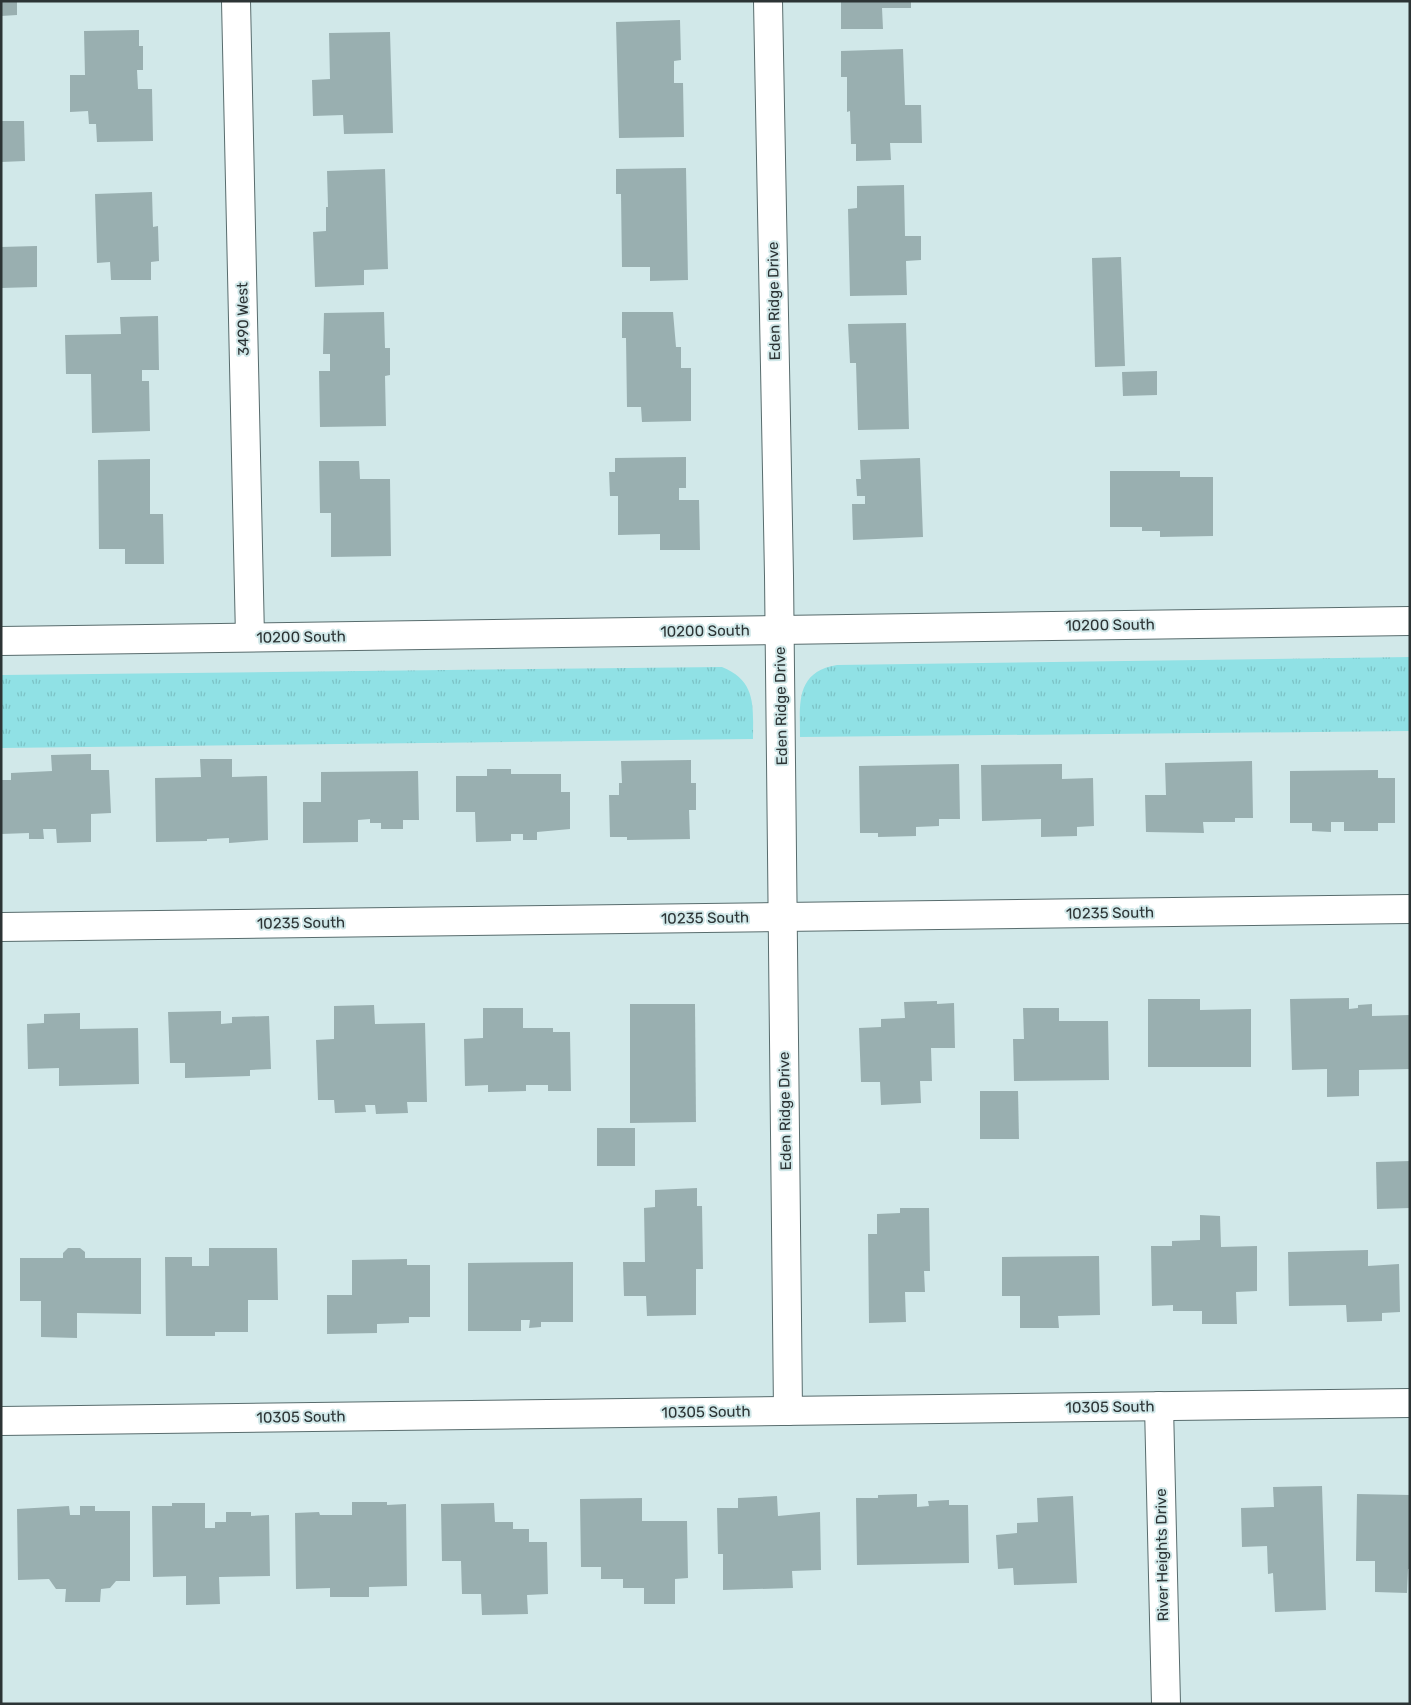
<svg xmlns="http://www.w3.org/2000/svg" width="1411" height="1705" viewBox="0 0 1411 1705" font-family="Rubik,sans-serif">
<defs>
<pattern id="grass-tufts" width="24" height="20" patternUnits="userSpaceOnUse" patternTransform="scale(1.25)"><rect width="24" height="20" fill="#90e1e5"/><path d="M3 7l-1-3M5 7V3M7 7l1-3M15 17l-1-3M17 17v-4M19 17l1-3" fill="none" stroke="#7cc2c5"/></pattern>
</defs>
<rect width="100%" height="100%" fill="#d1e8e9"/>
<g fill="url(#grass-tufts)">
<path d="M1410,657V731L800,737C800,704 795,672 837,665Z"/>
<path d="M722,667C757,681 753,707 753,739L1,748V675Z"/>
</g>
<g fill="#99afb0">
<polygon points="1,1 17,1 17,15 1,16"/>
<polygon points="841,1 911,1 911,8 882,8 883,29 841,29"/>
<polygon points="680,20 681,60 674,61 674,83 683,83 684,137 619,138 616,22"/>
<polygon points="139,30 139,46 143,46 143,70 137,70 138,89 152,89 153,141 97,142 96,124 89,124 88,111 70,112 70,75 85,75 84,31"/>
<polygon points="390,32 393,133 344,134 343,115 313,116 312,80 330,79 329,33"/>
<polygon points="903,49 905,105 921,105 922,143 890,143 891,160 856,161 856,144 851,144 850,111 847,112 847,77 841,77 841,51"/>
<polygon points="1,121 24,121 25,161 1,162"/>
<polygon points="686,168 688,280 650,281 650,267 622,267 621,194 616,194 616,169"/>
<polygon points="385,169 388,269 364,270 364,285 315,287 313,232 326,231 326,207 328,207 327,171"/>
<polygon points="904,185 905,236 921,236 921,260 906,261 907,295 850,296 848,209 857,208 857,186"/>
<polygon points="152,192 153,227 158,226 159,261 151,262 151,280 111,280 110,262 97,263 95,194"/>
<polygon points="37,246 37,287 1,288 1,247"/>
<polygon points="1121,257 1125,366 1095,367 1092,258"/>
<polygon points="384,312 385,348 390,348 390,375 385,376 386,426 320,427 319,371 330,371 330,354 323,354 324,313"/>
<polygon points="622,312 673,312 676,347 681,347 681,368 691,368 691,421 642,422 641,407 627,407 626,338 622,338"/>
<polygon points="158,316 159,370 142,370 142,381 149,381 150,431 92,433 91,374 66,374 65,335 121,334 120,317"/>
<polygon points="906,323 909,429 858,430 856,363 850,363 848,324"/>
<polygon points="1157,371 1157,395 1123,396 1122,372"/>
<polygon points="686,457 686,488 679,488 679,500 699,500 700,550 660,550 660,534 618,535 618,496 610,496 609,472 615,472 615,458"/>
<polygon points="920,458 923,537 853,540 852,504 865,504 865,496 857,496 856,479 861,479 860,460"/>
<polygon points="150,459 150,514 163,514 164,564 125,564 125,549 99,549 98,460"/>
<polygon points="319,461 359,461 360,479 390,479 391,556 331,557 331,513 320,513"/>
<polygon points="1110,471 1180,471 1180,477 1213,477 1213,536 1160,537 1160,531 1142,531 1142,527 1110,527"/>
<polygon points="91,754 91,770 109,770 111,813 91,814 91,842 57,843 56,829 43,829 44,839 29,839 29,833 1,834 1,780 11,780 11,773 52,771 51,755"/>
<polygon points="200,759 232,759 232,777 267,776 268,840 229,843 229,838 207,839 207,841 156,842 155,778 201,777"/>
<polygon points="691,760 691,783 696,783 696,810 689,810 690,839 627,840 627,837 610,837 609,795 619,795 619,783 622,783 621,761"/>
<polygon points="1252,761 1253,818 1235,818 1235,822 1203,822 1204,833 1146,832 1145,795 1166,795 1165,763"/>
<polygon points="959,764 960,819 939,819 939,826 916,827 916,836 878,837 878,833 860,833 859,766"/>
<polygon points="1062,764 1062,779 1093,778 1094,826 1077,827 1077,836 1041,837 1041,819 982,821 981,765"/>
<polygon points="487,769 511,769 511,774 561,774 561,792 570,792 570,829 537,832 537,840 523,840 523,834 511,834 511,841 476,842 475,812 456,812 456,776 487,776"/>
<polygon points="1378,770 1378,778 1395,778 1395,823 1378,823 1378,831 1344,831 1344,822 1331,822 1331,832 1312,831 1312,823 1290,823 1290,771"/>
<polygon points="418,771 419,820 403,820 403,829 381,829 381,823 370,823 370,819 358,820 358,842 303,843 303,802 321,802 321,772"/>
<polygon points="1349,998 1349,1009 1358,1008 1358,1005 1372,1004 1372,1016 1410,1015 1410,1069 1359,1070 1359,1096 1327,1097 1327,1069 1292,1070 1290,999"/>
<polygon points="1148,999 1200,999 1200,1010 1251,1009 1251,1067 1148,1067"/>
<polygon points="937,1001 937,1004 954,1003 955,1048 931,1048 932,1081 920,1081 921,1103 881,1105 880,1082 861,1082 859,1028 881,1027 881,1019 905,1018 904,1002"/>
<polygon points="630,1004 695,1004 696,1122 630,1123"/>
<polygon points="374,1005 375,1024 425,1023 427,1102 407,1102 408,1113 376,1114 375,1105 365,1105 366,1112 335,1113 334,1100 318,1100 316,1040 334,1039 334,1006"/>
<polygon points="483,1008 523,1008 523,1028 553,1028 553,1032 570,1032 571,1091 548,1091 548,1085 526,1085 526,1091 488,1092 488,1085 465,1086 464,1039 483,1038"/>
<polygon points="1023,1008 1059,1008 1059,1021 1108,1021 1109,1080 1014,1081 1013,1039 1024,1039"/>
<polygon points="221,1011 221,1024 232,1023 232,1017 269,1016 271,1069 250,1070 250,1076 185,1078 185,1063 170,1063 168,1012"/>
<polygon points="80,1013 80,1029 138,1028 139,1084 59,1086 59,1068 28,1069 27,1024 44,1023 44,1014"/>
<polygon points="980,1091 1018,1091 1019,1139 980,1139"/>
<rect x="597" y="1128" width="38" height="38"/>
<polygon points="1410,1161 1410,1208 1377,1209 1376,1162"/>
<polygon points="697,1188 697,1206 702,1206 703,1269 696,1269 696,1315 647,1316 646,1296 624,1296 623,1262 645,1262 644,1208 655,1207 655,1190"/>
<polygon points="900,1208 929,1208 930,1271 924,1271 925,1292 905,1292 906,1322 869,1323 868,1234 877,1234 877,1214 900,1213"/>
<polygon points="1200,1215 1220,1216 1221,1247 1257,1246 1257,1291 1236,1292 1237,1324 1202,1324 1202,1311 1173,1311 1173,1305 1152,1306 1151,1246 1172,1246 1172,1241 1200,1240"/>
<polygon points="68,1248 80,1248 85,1252 85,1258 141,1258 141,1314 77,1313 77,1338 41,1337 41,1301 20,1301 20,1258 63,1258 63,1253"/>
<polygon points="209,1248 277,1248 278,1300 248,1300 248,1332 215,1332 215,1336 166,1336 165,1257 192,1257 192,1266 209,1266"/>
<polygon points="1368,1250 1368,1266 1399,1264 1400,1312 1382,1313 1382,1321 1347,1322 1346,1305 1289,1306 1288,1252"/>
<polygon points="1099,1256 1100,1315 1058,1316 1059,1328 1020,1328 1020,1296 1002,1296 1002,1257"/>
<polygon points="407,1259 407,1265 430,1265 430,1317 409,1317 409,1323 377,1324 377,1333 327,1334 327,1295 352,1295 352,1260"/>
<polygon points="573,1262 573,1322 541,1322 541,1327 529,1328 530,1320 521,1320 521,1331 468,1331 468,1263"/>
<polygon points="1322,1486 1326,1610 1275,1612 1273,1573 1268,1574 1267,1546 1242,1547 1241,1508 1274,1507 1273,1487"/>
<polygon points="917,1494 917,1507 929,1506 928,1501 949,1500 949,1505 968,1505 969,1563 857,1565 856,1498 878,1498 878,1495"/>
<polygon points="1357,1494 1410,1495 1410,1569 1408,1569 1407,1593 1375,1592 1375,1561 1356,1561"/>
<polygon points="777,1496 778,1516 820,1512 821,1570 792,1571 793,1588 723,1590 723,1554 718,1554 717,1508 738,1508 738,1498"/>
<polygon points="1073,1496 1077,1583 1014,1585 1013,1568 998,1569 996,1535 1017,1533 1017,1523 1038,1522 1037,1498"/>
<polygon points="642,1498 642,1521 687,1521 688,1578 675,1579 675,1604 644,1604 644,1588 623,1588 623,1579 601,1579 601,1567 581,1567 580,1499"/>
<polygon points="352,1502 387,1502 387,1505 406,1504 407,1586 369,1587 369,1597 330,1597 330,1588 296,1589 295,1513 319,1512 320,1515 352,1515"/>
<polygon points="172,1503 205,1503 205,1528 215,1528 215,1522 226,1522 226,1512 251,1512 251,1516 269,1515 270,1576 219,1577 220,1604 186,1605 186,1576 153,1577 152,1506 172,1506"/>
<polygon points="494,1503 495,1522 513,1522 513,1529 529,1529 529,1542 547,1542 548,1594 527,1595 528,1614 482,1615 481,1594 462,1594 461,1561 442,1561 441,1504"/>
<polygon points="69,1506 70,1515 80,1515 80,1506 95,1506 95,1511 130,1511 130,1581 116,1581 110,1588 101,1589 100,1602 65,1602 66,1589 56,1589 49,1579 18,1580 17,1509"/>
</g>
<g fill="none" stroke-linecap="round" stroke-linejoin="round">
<defs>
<g id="minor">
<polyline points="236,1 250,637"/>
<polyline points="768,1 779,576 788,1411"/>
<polyline points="1,641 1410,621"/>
<polyline points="1,927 1410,909"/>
<polyline points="1159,1406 1166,1704"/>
<polyline points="1,1421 1410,1403"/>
</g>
</defs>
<use href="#minor" stroke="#586c6d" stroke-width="30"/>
<use href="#minor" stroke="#fff" stroke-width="28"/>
</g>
<g text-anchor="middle" stroke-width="4" stroke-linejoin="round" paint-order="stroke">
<g font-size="15" fill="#2c3435" stroke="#d1e8e9">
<text transform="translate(774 301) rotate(-91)" y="5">Eden Ridge Drive</text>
<text transform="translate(243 319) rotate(-91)" y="5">3490 West</text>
<text transform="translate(1110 625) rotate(-1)" y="5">10200 South</text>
<text transform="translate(705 631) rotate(-1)" y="5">10200 South</text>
<text transform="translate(301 637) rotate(-1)" y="5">10200 South</text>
<text transform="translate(781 706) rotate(-91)" y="5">Eden Ridge Drive</text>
<text transform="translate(1110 913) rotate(-1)" y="5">10235 South</text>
<text transform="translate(705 918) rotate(-1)" y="5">10235 South</text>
<text transform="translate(301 923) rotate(-1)" y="5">10235 South</text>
<text transform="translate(785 1111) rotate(-91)" y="5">Eden Ridge Drive</text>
<text transform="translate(1110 1407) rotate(-1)" y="5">10305 South</text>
<text transform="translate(706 1412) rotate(-1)" y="5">10305 South</text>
<text transform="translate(301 1417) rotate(-1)" y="5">10305 South</text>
<text transform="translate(1162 1555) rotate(-91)" y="5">River Heights Drive</text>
</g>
</g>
<rect width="1411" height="1705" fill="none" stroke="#2c3435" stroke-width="5"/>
</svg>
